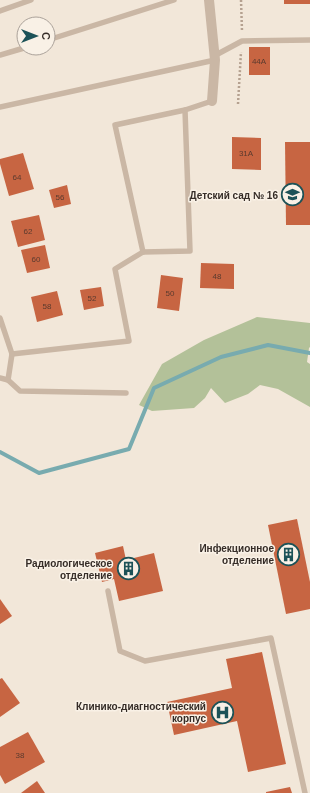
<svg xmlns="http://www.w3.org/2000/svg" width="310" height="793" viewBox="0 0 310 793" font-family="Arial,sans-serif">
<rect width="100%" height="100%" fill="#f2e7d9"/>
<polygon fill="#b3c199" points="257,317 310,323 310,347 309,348 307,362 310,364 310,407 278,389 260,385 248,394 225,403 211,388 205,398 194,408 152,411 139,405 162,364 204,340"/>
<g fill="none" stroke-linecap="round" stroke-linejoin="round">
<polyline stroke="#78abaf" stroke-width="4" points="0,452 39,473 129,449 154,388 221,357 268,345 310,353"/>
</g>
<g fill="#c76542">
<rect x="284" y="0" width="26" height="4"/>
<rect x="249" y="47" width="21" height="28"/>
<polygon points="232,137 261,138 261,170 232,169"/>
<polygon points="285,142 310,142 310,225 286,225"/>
<polygon points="23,153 34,189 9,196 0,164 0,159"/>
<polygon points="67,185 71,204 54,208 49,190"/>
<polygon points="39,215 45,240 18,247 11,221"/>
<polygon points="45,245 50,268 27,273 21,250"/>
<polygon points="201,263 234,264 234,289 200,288"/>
<polygon points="161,275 183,278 179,311 157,308"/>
<polygon points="101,287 104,306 84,310 80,290"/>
<polygon points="57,291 63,315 37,322 31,297"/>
<polygon points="297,519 310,582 310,609 286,614 268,525"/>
<polygon points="123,546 126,560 154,553 163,591 119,601 114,579 102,582 95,553"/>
<polygon points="0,599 12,616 0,624"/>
<polygon points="262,652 286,764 248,772 237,721 174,735 167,702 232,688 226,659"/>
<polygon points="2,678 20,703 0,717 0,679"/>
<polygon points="28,732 45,762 5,784 0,775 0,747"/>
<polygon points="37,781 45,793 21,793"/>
<polygon points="290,787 292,793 266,793 266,792"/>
</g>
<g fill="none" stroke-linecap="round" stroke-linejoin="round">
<g stroke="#b5a190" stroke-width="2.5" stroke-dasharray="2 2" stroke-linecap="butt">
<polyline points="241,0 242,31"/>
<polyline points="238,104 241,52"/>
</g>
<g stroke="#cab7a5" stroke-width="5.5">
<polyline points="0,11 31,0"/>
<polyline points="48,40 174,0"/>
<polyline points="0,55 24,48"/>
<polyline points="214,56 242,41 310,40"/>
<polyline points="0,107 215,60"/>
<polyline points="143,252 115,125 185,110"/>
<polyline points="0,318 12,354 129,341 115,269 143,252 190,251 185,110 212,101"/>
<polyline points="0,378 8,380 20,391 126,393"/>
<polyline points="8,380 12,354"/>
<polyline points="108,591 120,651 145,661 271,638 305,793"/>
</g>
<polyline stroke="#cab7a5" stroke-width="10" points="209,0 215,60 212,101"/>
</g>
<defs>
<symbol id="school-ring" viewBox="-11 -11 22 22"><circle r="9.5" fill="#f9f1e6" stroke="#1c5257" stroke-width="1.5"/><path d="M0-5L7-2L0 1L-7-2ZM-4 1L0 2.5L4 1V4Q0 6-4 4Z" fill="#1c5257"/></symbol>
<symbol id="building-ring" viewBox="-11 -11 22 22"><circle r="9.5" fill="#f9f1e6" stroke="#1c5257" stroke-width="1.5"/><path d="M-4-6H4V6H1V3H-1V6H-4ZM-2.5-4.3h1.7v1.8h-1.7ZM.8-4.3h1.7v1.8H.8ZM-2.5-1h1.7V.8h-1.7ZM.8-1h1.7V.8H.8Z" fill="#1c5257"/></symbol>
<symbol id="hospital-ring" viewBox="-11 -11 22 22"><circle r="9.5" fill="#f9f1e6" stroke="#1c5257" stroke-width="1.5"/><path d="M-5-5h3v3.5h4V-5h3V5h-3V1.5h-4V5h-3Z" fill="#1c5257"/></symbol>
</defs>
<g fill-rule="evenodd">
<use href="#school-ring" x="280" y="182" width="25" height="25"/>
<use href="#building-ring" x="276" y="542" width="25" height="25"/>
<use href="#building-ring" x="116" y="556" width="25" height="25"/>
<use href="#hospital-ring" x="210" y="700" width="25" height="25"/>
</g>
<g text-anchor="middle" stroke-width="3" stroke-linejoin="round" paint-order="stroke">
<g font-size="8" fill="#5a3a2e">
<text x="259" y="64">44А</text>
<text x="246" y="156">31А</text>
<text x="17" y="180">64</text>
<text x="60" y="200">56</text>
<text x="28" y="234">62</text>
<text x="36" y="262">60</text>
<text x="217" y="279">48</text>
<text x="170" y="296">50</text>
<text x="92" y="301">52</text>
<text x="47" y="309">58</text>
<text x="20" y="758">38</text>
</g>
<g font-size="10" font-weight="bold" fill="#352c27" stroke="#f9f1e6" text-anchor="end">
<text x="278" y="199">Детский сад № 16</text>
<text x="274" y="552">Инфекционное<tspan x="274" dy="12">отделение</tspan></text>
<text x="112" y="567">Радиологическое<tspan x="112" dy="12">отделение</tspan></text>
<text x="206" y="710">Клинико-диагностический<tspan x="206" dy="12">корпус</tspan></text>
</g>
</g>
<g transform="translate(36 36) rotate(90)"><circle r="19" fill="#f9f1e6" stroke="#aba29a"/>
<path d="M0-3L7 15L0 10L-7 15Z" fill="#1c5257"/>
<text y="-6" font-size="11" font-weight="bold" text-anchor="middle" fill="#352c27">С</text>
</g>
</svg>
